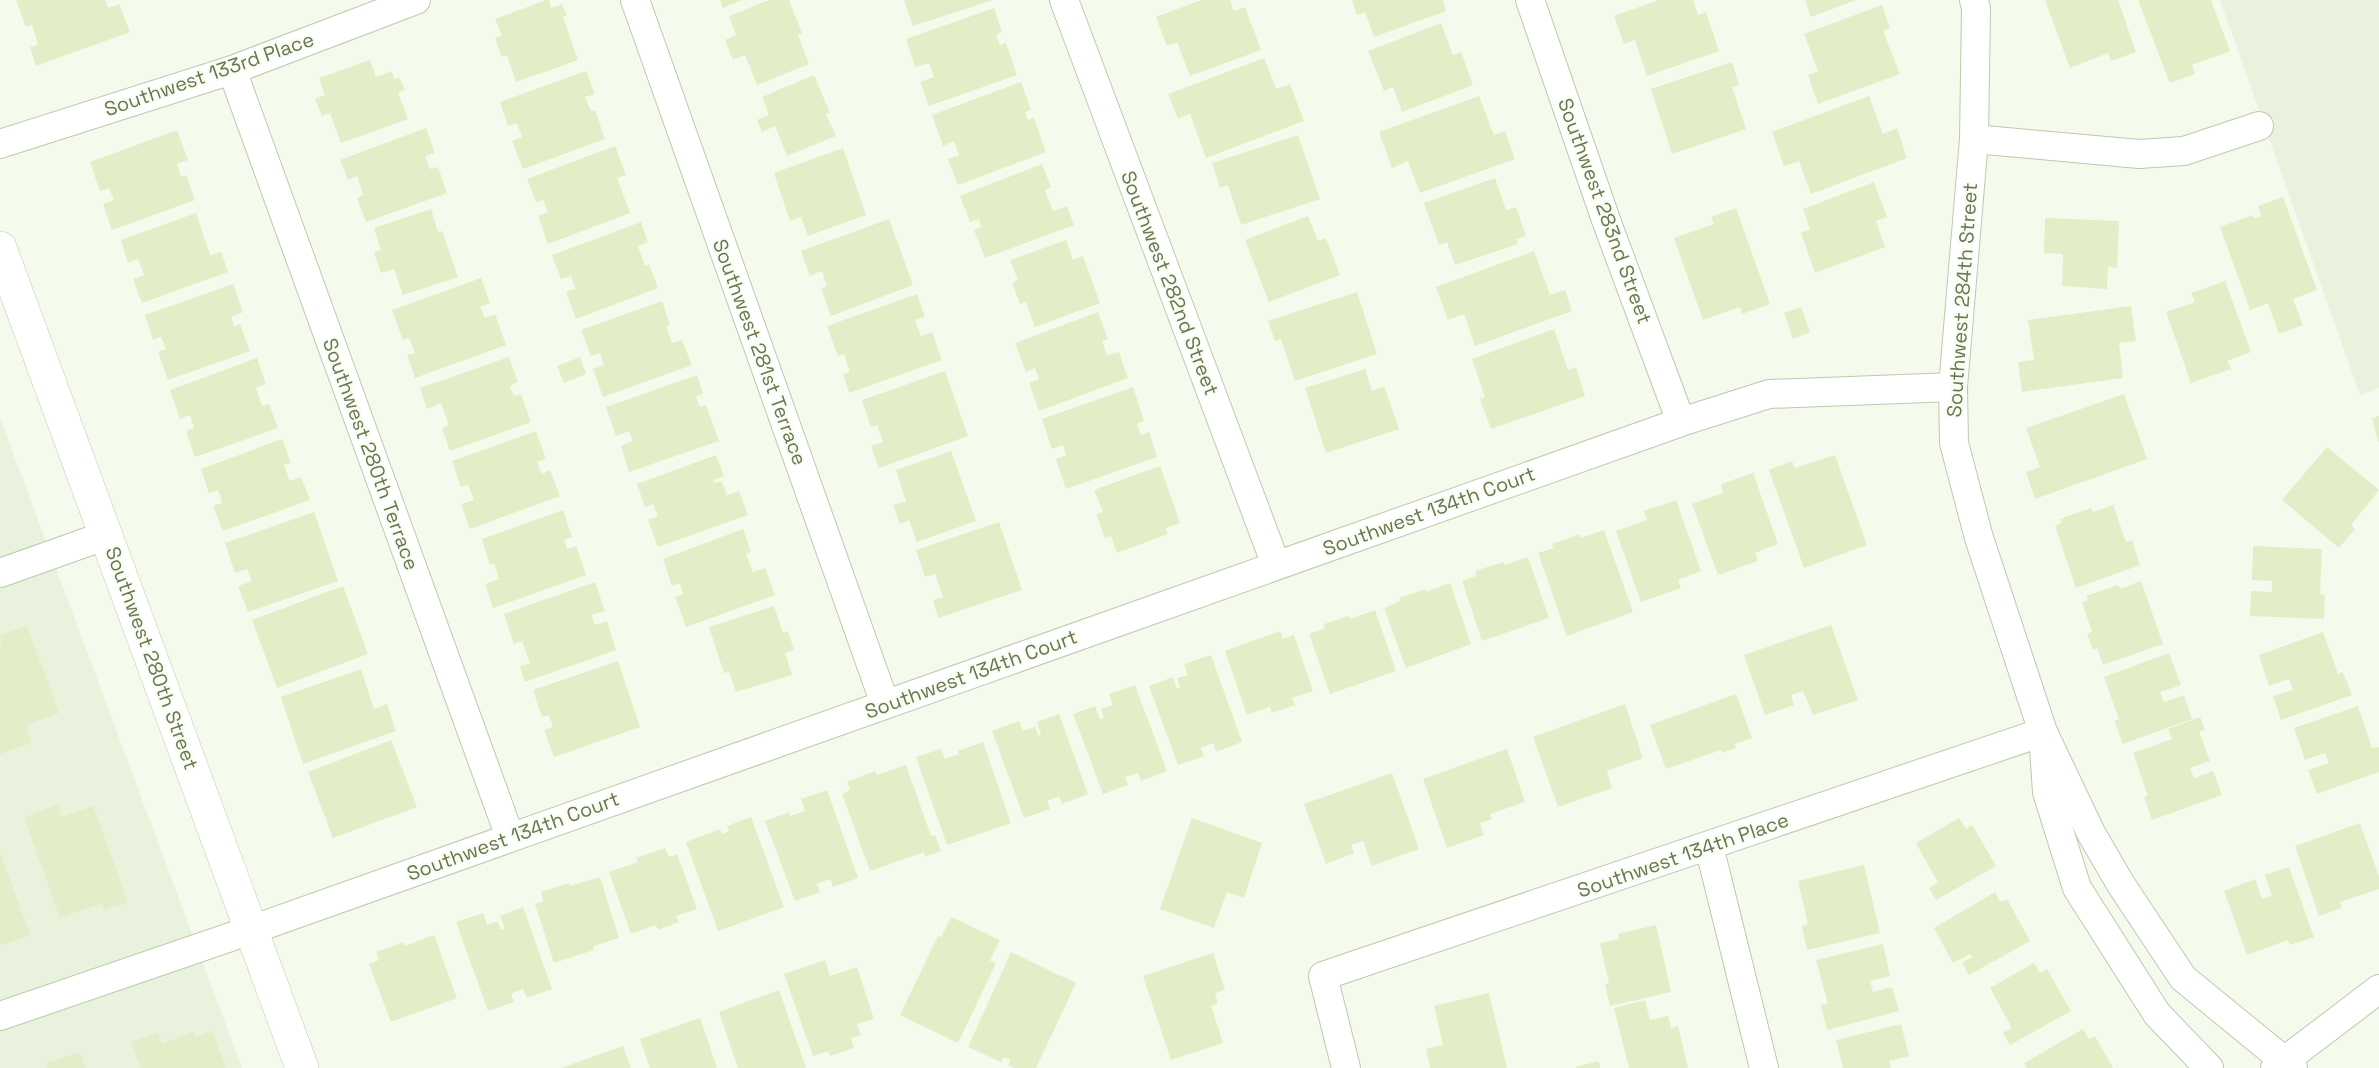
<svg xmlns="http://www.w3.org/2000/svg" width="2379" height="1068" viewBox="0 0 2379 1068" font-family="'Space Grotesk',sans-serif">
<rect width="100%" height="100%" fill="#f4fbed"/>
<g fill="#e8f2dc">
<polygon points="2220,0 2379,0 2379,388 2360,395"/>
<polygon points="0,418 242,1068 0,1068"/>
</g>
<g fill="#e1eec7">
<polygon points="16,0 105,0 108,8 119,4 130,32 36,66 30,47 38,45 32,25 26,27"/>
<polygon points="546,0 549,0 551,8 562,4 567,15 563,17 578,60 516,82 507,55 502,57 495,38 502,36 495,19"/>
<polygon points="720,0 742,0 723,8"/>
<polygon points="769,0 789,0 802,33 798,35 809,64 757,85 745,55 733,60 725,40 736,35 729,16"/>
<polygon points="904,0 993,0 913,26"/>
<polygon points="1201,0 1230,0 1234,11 1245,7 1261,50 1190,76 1177,42 1167,46 1156,17"/>
<polygon points="1352,0 1443,0 1446,11 1374,37 1365,12 1357,15"/>
<polygon points="1659,0 1693,0 1698,15 1706,12 1719,51 1647,76 1635,40 1624,44 1614,16"/>
<polygon points="1805,0 1856,0 1811,17"/>
<polygon points="2045,0 2118,0 2136,52 2111,61 2108,53 2070,68"/>
<polygon points="2138,0 2211,0 2230,51 2192,65 2195,74 2170,83"/>
<polygon points="1882,5 1890,28 1883,31 1900,74 1818,104 1808,75 1818,71 1804,34"/>
<polygon points="994,8 1002,32 996,35 1000,45 1006,43 1017,75 929,106 920,82 934,77 929,63 915,67 906,39"/>
<polygon points="1441,23 1453,55 1461,52 1473,85 1402,112 1393,87 1384,91 1368,51"/>
<polygon points="1264,58 1276,89 1290,84 1304,121 1206,158 1190,114 1178,119 1168,94"/>
<polygon points="370,60 376,77 392,71 394,79 399,77 405,90 398,93 408,119 341,143 330,113 322,116 315,99 325,95 319,78"/>
<polygon points="1732,62 1739,85 1732,87 1746,129 1672,154 1651,89"/>
<polygon points="586,71 595,94 585,97 591,111 595,110 605,139 523,169 512,141 522,137 517,123 508,126 500,102"/>
<polygon points="814,75 830,113 826,114 836,136 787,156 775,126 762,132 757,120 769,115 762,97"/>
<polygon points="1021,82 1031,110 1025,112 1028,120 1034,118 1046,152 958,185 948,159 959,155 954,141 943,146 932,115"/>
<polygon points="1479,96 1494,135 1505,131 1515,159 1420,193 1408,161 1392,168 1379,132"/>
<polygon points="1869,96 1883,134 1897,128 1907,158 1811,194 1799,161 1784,166 1772,132"/>
<polygon points="426,128 435,153 425,156 430,169 438,167 447,193 366,222 357,198 363,195 357,176 348,180 340,160"/>
<polygon points="177,130 188,160 177,164 181,177 186,175 195,200 112,230 103,204 114,200 109,188 100,191 90,162"/>
<polygon points="1298,135 1320,199 1241,225 1228,185 1220,188 1212,163"/>
<polygon points="615,146 626,175 617,178 630,213 548,244 538,216 548,212 543,200 536,202 527,179"/>
<polygon points="843,148 866,215 808,236 801,217 790,221 774,173"/>
<polygon points="1042,164 1051,187 1045,190 1053,211 1067,206 1074,225 985,258 974,230 981,227 979,219 970,222 960,196"/>
<polygon points="1495,178 1506,210 1516,207 1526,236 1516,239 1518,244 1455,265 1447,242 1439,245 1424,203"/>
<polygon points="1874,182 1887,217 1876,221 1885,247 1815,273 1801,233 1810,229 1803,209"/>
<polygon points="2283,197 2317,290 2293,299 2303,325 2279,334 2268,303 2250,310 2220,227 2253,215 2254,218 2261,216 2258,206"/>
<polygon points="1736,208 1770,304 1742,314 1740,307 1703,320 1674,238 1714,224 1711,217"/>
<polygon points="431,209 438,232 442,231 458,277 403,295 394,269 381,273 374,252 381,250 374,228"/>
<polygon points="196,213 210,255 221,252 228,272 142,303 133,279 144,275 138,259 128,263 121,240"/>
<polygon points="1308,216 1318,241 1326,238 1340,275 1269,302 1245,240"/>
<polygon points="2045,218 2119,221 2117,268 2108,267 2107,289 2062,286 2063,254 2044,253"/>
<polygon points="889,219 913,285 831,316 821,288 827,286 822,271 810,276 801,251"/>
<polygon points="641,222 648,242 638,246 645,266 649,264 658,288 576,319 566,292 575,289 571,276 561,279 552,255"/>
<polygon points="1066,240 1073,260 1083,256 1100,303 1035,327 1026,302 1020,304 1012,283 1018,280 1010,260"/>
<polygon points="1534,251 1550,295 1565,290 1572,311 1475,346 1464,314 1448,320 1436,287"/>
<polygon points="481,278 490,303 480,307 485,318 495,314 506,345 415,378 407,355 415,353 409,338 403,340 392,310"/>
<polygon points="2225,281 2251,352 2227,361 2231,369 2191,383 2166,312 2195,302 2191,293"/>
<polygon points="233,284 243,312 231,317 234,326 240,324 250,351 168,380 158,352 166,349 161,337 153,340 145,315"/>
<polygon points="1357,292 1377,354 1295,381 1281,339 1275,341 1268,321"/>
<polygon points="917,294 925,317 915,320 921,336 932,332 942,360 849,393 843,374 850,372 844,354 838,356 827,326"/>
<polygon points="662,301 670,325 666,326 672,343 682,340 692,365 603,397 593,369 604,365 600,353 591,356 581,330"/>
<polygon points="2131,306 2136,341 2119,343 2123,378 2022,392 2018,362 2034,360 2028,320"/>
<polygon points="1801,307 1810,332 1793,339 1784,313"/>
<polygon points="1098,312 1108,339 1102,341 1107,355 1119,352 1128,378 1039,411 1029,383 1039,379 1035,368 1026,372 1015,343"/>
<polygon points="1554,329 1568,370 1576,367 1585,396 1491,429 1480,399 1485,397 1472,359"/>
<polygon points="509,357 518,382 510,386 514,396 521,394 531,422 450,451 442,428 449,425 441,403 427,409 420,388"/>
<polygon points="580,357 586,374 564,383 557,366"/>
<polygon points="257,358 266,384 256,388 262,406 269,404 278,428 195,457 186,431 194,428 190,415 180,419 170,390"/>
<polygon points="1365,369 1372,391 1384,386 1399,429 1326,453 1305,388"/>
<polygon points="945,371 968,436 879,468 871,446 883,442 877,425 871,427 862,400"/>
<polygon points="697,375 703,394 696,396 700,407 706,405 719,441 629,472 621,446 633,441 629,431 616,436 606,407"/>
<polygon points="1133,387 1144,421 1137,424 1141,435 1149,432 1157,457 1066,489 1056,459 1066,455 1063,445 1052,449 1042,419"/>
<polygon points="2124,394 2147,459 2035,499 2026,472 2040,467 2026,428"/>
<polygon points="2379,416 2379,442 2378,442 2372,418"/>
<polygon points="536,431 546,459 537,462 542,474 550,470 560,496 470,529 461,504 474,500 468,485 461,487 452,461"/>
<polygon points="282,439 291,463 284,465 290,481 301,477 310,500 223,531 213,506 222,503 218,490 209,493 201,469"/>
<polygon points="2327,447 2379,490 2351,525 2355,529 2339,548 2282,500"/>
<polygon points="951,451 976,521 917,542 909,520 900,524 893,505 906,501 896,470"/>
<polygon points="716,455 724,476 713,480 714,483 722,481 727,495 739,491 748,515 658,547 648,520 658,516 653,504 645,507 637,484"/>
<polygon points="1835,455 1867,545 1804,568 1769,470 1792,461 1795,468"/>
<polygon points="1160,466 1180,523 1166,528 1168,534 1117,553 1111,536 1105,538 1096,514 1103,512 1094,490"/>
<polygon points="1753,473 1778,544 1755,553 1758,561 1718,575 1692,504 1723,493 1721,484"/>
<polygon points="1676,500 1701,571 1678,580 1681,588 1641,602 1616,531 1647,520 1644,511"/>
<polygon points="2113,505 2126,542 2132,540 2140,565 2076,588 2055,526 2061,523 2060,519 2091,508 2093,512"/>
<polygon points="563,510 572,537 564,540 567,549 576,546 586,575 493,608 485,584 499,579 494,563 490,565 482,539"/>
<polygon points="314,512 338,581 248,612 238,586 252,581 247,569 235,573 225,543"/>
<polygon points="999,522 1022,590 938,618 933,600 943,597 935,574 925,577 916,550"/>
<polygon points="743,529 751,552 746,553 753,572 765,568 775,595 686,627 675,597 683,594 680,583 672,586 663,559"/>
<polygon points="1604,530 1633,612 1567,636 1538,553 1554,548 1552,544 1580,534 1581,538"/>
<polygon points="2253,546 2322,549 2320,594 2325,595 2324,619 2250,616 2251,591 2272,592 2272,581 2252,580"/>
<polygon points="1528,557 1549,618 1482,641 1462,581 1476,576 1475,571 1503,562 1504,565"/>
<polygon points="2141,581 2163,644 2103,665 2097,648 2093,650 2087,634 2092,632 2082,602 2088,600 2086,596 2118,585 2120,589"/>
<polygon points="595,582 605,611 591,615 595,625 607,621 616,650 525,682 520,666 530,663 522,641 514,644 504,614"/>
<polygon points="1450,583 1471,644 1406,668 1384,608 1400,601 1399,598 1425,589 1426,592"/>
<polygon points="343,586 368,654 277,688 252,620"/>
<polygon points="774,606 783,633 788,631 794,650 785,653 792,675 736,692 729,672 724,673 709,627"/>
<polygon points="1375,610 1396,671 1330,694 1309,634 1325,628 1324,624 1349,616 1350,619"/>
<polygon points="1831,625 1858,700 1813,715 1803,691 1791,695 1794,705 1765,715 1744,655"/>
<polygon points="27,626 59,713 26,725 32,742 0,754 0,646 2,645 0,635"/>
<polygon points="1280,631 1283,639 1294,635 1313,691 1292,698 1295,705 1272,713 1270,707 1247,715 1225,651"/>
<polygon points="2323,632 2338,674 2343,672 2352,695 2281,720 2273,696 2293,690 2289,679 2269,686 2259,655"/>
<polygon points="2169,653 2181,685 2160,692 2164,702 2184,695 2192,719 2123,744 2114,721 2119,719 2104,677"/>
<polygon points="1211,655 1242,742 1216,752 1213,743 1201,748 1204,756 1178,765 1149,686 1173,677 1177,689 1180,688 1177,678 1188,675 1184,664"/>
<polygon points="618,661 640,727 554,757 544,730 553,727 549,715 542,717 533,690"/>
<polygon points="361,669 374,709 387,704 396,731 303,764 281,697"/>
<polygon points="1135,685 1167,771 1141,781 1138,773 1125,777 1128,785 1103,794 1073,714 1095,706 1100,719 1104,718 1101,709 1113,705 1109,694"/>
<polygon points="1736,694 1752,738 1735,744 1736,748 1722,753 1721,750 1666,769 1650,725"/>
<polygon points="1625,704 1643,758 1607,771 1612,788 1558,807 1533,737"/>
<polygon points="2358,706 2372,748 2379,747 2379,772 2317,794 2308,770 2329,763 2325,753 2305,760 2294,728"/>
<polygon points="1059,714 1088,794 1062,804 1059,796 1047,801 1050,809 1024,818 992,731 1019,721 1023,731 1035,727 1038,736 1041,735 1037,722"/>
<polygon points="2200,717 2205,730 2199,732 2210,761 2190,768 2194,778 2213,771 2222,795 2152,820 2144,797 2148,796 2133,753 2172,739 2168,729"/>
<polygon points="391,740 417,807 333,838 308,772"/>
<polygon points="983,742 1011,823 947,845 916,757 941,749 945,759 959,754 958,751"/>
<polygon points="1507,749 1525,802 1490,814 1492,819 1480,823 1484,835 1447,848 1423,779"/>
<polygon points="906,765 931,836 935,835 941,851 925,857 924,852 870,871 842,794 850,790 847,782 875,771 877,775"/>
<polygon points="1392,773 1419,849 1372,866 1363,841 1351,845 1354,853 1326,864 1304,804"/>
<polygon points="827,790 858,878 833,887 830,879 817,884 820,892 795,901 765,821 789,812 790,816 805,811 801,799"/>
<polygon points="58,805 62,817 93,806 128,902 104,910 102,903 60,918 24,817"/>
<polygon points="751,817 784,907 718,931 686,842 720,829 722,834 729,831 727,826"/>
<polygon points="1192,818 1262,843 1244,898 1227,892 1214,928 1160,909"/>
<polygon points="1959,818 1966,829 1972,825 1996,866 1936,900 1929,888 1938,883 1916,843"/>
<polygon points="2360,823 2379,877 2379,889 2340,902 2342,908 2319,916 2295,846"/>
<polygon points="665,848 669,857 677,854 697,909 676,916 679,922 658,930 656,925 631,934 609,872 638,862 636,858"/>
<polygon points="0,852 30,935 2,945 0,940"/>
<polygon points="1864,865 1880,933 1807,950 1802,926 1808,924 1798,881"/>
<polygon points="2289,867 2314,937 2290,945 2288,940 2247,955 2224,891 2255,879 2262,899 2272,896 2265,875"/>
<polygon points="600,877 619,938 593,946 594,950 554,963 535,904 543,901 541,892 569,883 570,886"/>
<polygon points="1995,892 2000,902 2007,899 2030,941 1969,975 1962,963 1972,957 1970,954 1953,963 1934,928"/>
<polygon points="523,907 552,989 527,998 523,989 511,994 514,1002 488,1011 456,922 483,913 487,925 498,921 501,930 505,929 500,916"/>
<polygon points="951,917 1000,940 990,961 996,963 958,1043 900,1015 938,936 941,937"/>
<polygon points="1656,925 1671,992 1610,1006 1605,984 1609,983 1600,943 1619,939 1618,934"/>
<polygon points="434,935 457,998 391,1022 369,964 379,960 376,952 404,942 405,946"/>
<polygon points="1883,944 1890,976 1870,981 1873,992 1892,987 1899,1011 1827,1030 1821,1005 1828,1004 1816,960"/>
<polygon points="1011,952 1076,983 1036,1068 1014,1068 1008,1065 1011,1060 1004,1057 1001,1062 968,1047"/>
<polygon points="1213,953 1225,990 1215,993 1218,1003 1211,1006 1223,1043 1171,1060 1143,976"/>
<polygon points="825,960 830,976 857,967 874,1019 857,1024 861,1035 851,1038 854,1048 830,1056 828,1051 813,1056 784,974"/>
<polygon points="2034,963 2040,973 2047,969 2071,1011 2010,1045 2003,1033 2012,1028 1990,988"/>
<polygon points="779,990 806,1068 738,1068 719,1012"/>
<polygon points="1489,993 1507,1068 1430,1068 1426,1049 1443,1045 1434,1006"/>
<polygon points="1645,1000 1650,1020 1668,1016 1671,1028 1678,1026 1688,1068 1629,1068 1614,1008"/>
<polygon points="700,1018 717,1068 650,1068 640,1039"/>
<polygon points="1901,1024 1909,1056 1889,1061 1891,1068 1843,1068 1836,1040"/>
<polygon points="2083,1029 2089,1039 2095,1036 2113,1068 2027,1068 2024,1063"/>
<polygon points="212,1031 226,1068 141,1068 131,1042 158,1032 162,1044 193,1032 196,1037"/>
<polygon points="623,1046 631,1068 561,1068"/>
<polygon points="80,1052 85,1068 47,1068 45,1064"/>
<polygon points="1599,1061 1600,1068 1576,1068 1576,1067"/>
</g>
<g fill="none" stroke-linecap="round" stroke-linejoin="round">
<defs>
<g id="street">
<polyline points="635,0 885,704"/>
<polyline points="1064,0 1276,565"/>
<polyline points="1530,0 1606,220 1681,422"/>
<polyline points="1974,0 1976,9 1974,139 1953,387 1954,443 1979,538 2043,732 2091,833 2120,883 2183,978 2293,1068"/>
<polyline points="232,70 510,837"/>
<polyline points="1974,139 2139,154 2184,151 2259,126"/>
<polyline points="0,144 232,70 416,0"/>
<polyline points="0,573 107,535"/>
<polyline points="2044,749 2047,792 2077,888 2157,1014 2209,1068"/>
<polyline points="1709,846 1764,1068"/>
<polyline points="0,1016 251,930 1681,422 1769,394 1953,387"/>
<polyline points="1346,1068 1323,976 2043,732"/>
<polyline points="2275,1068 2379,989"/>
</g>
<polyline id="secondary" points="0,248 302,1068"/>
</defs>
<use href="#street" stroke="#bfc8ad" stroke-width="30"/>
<use href="#secondary" stroke="#c0cbac" stroke-width="34"/>
<use href="#street" stroke="#fff" stroke-width="28"/>
<use href="#secondary" stroke="#fff" stroke-width="33"/>
</g>
<g text-anchor="middle" stroke-width="5" stroke-linejoin="round" paint-order="stroke">
<g font-size="20" fill="#6b7551" stroke="#f8fef3">
<text transform="translate(209 74) rotate(-19)" y="7">Southwest 133rd Place</text>
<text transform="translate(1605 211) rotate(70)" y="7">Southwest 283nd Street</text>
<text transform="translate(1170 283) rotate(69)" y="7">Southwest 282nd Street</text>
<text transform="translate(1962 300) rotate(-86)" y="7">Southwest 284th Street</text>
<text transform="translate(760 352) rotate(70)" y="7">Southwest 281st Terrace</text>
<text transform="translate(371 454) rotate(70)" y="7">Southwest 280th Terrace</text>
<text transform="translate(1429 511) rotate(-20)" y="7">Southwest 134th Court</text>
<text transform="translate(152 658) rotate(70)" y="7">Southwest 280th Street</text>
<text transform="translate(971 674) rotate(-20)" y="7">Southwest 134th Court</text>
<text transform="translate(513 836) rotate(-20)" y="7">Southwest 134th Court</text>
<text transform="translate(1683 855) rotate(-19)" y="7">Southwest 134th Place</text>
</g>
</g>
</svg>
